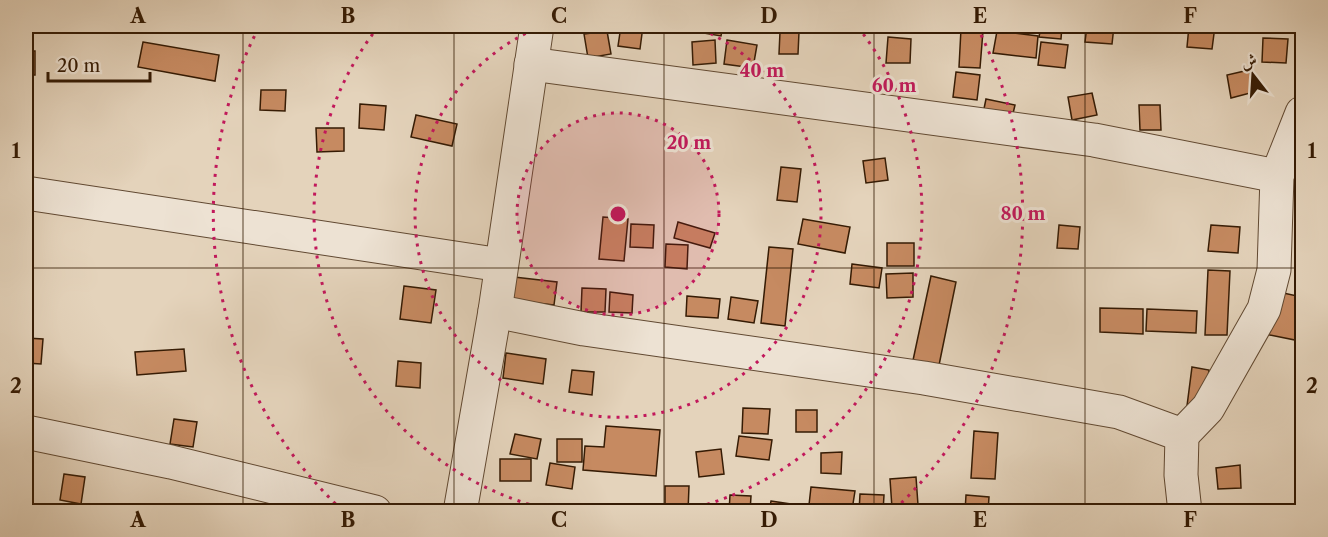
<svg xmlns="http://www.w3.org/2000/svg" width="1328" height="537" viewBox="0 0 1328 537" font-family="'Libre Caslon Text',Amiri,serif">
<rect width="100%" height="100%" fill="#e4d3bb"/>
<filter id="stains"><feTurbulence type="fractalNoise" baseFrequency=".00333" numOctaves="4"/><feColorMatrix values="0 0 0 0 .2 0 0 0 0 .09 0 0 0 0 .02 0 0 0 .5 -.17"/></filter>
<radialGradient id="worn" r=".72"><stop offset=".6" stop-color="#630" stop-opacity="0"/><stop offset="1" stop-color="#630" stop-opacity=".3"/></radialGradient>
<g fill="#c68a61" stroke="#351b04" stroke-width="1.5">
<polygon points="621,26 643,26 640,49 618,46"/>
<polygon points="698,26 723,26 721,36 697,32"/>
<polygon points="1041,26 1062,26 1061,39 1039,37"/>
<polygon points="1087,26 1114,26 1112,44 1085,42"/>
<polygon points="1189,26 1215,26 1212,49 1187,47"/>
<polygon points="961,29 983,31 980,68 959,67"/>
<polygon points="607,31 611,54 588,58 584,34"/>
<polygon points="997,31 1038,36 1036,58 993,53"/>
<polygon points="780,32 799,32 798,54 779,54"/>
<polygon points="888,37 911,39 910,63 886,63"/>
<polygon points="1263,38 1288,39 1286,63 1262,62"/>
<polygon points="715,40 716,63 693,65 692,42"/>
<polygon points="727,40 757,45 753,68 724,64"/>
<polygon points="143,42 219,55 215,81 138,67"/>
<polygon points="1041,42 1068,45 1065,68 1038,65"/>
<rect x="26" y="51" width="9" height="24"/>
<polygon points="1249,70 1254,92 1231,98 1227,75"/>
<polygon points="956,72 980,75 977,100 953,97"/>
<polygon points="261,90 286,90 285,111 260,110"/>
<polygon points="1092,93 1097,115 1072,120 1068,97"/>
<polygon points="986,99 1015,105 1007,139 979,133"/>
<polygon points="360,104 386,106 384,130 359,128"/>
<polygon points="1139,105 1160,105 1161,130 1140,130"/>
<polygon points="416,115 457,124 452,146 411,137"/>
<polygon points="316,128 344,128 344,151 317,152"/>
<polygon points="885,158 888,180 866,183 863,161"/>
<polygon points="781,167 801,169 797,202 777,200"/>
<polygon points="603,217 628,219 624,261 599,259"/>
<polygon points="803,219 850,227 845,253 798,244"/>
<polygon points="678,222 715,233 710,248 674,238"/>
<polygon points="631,224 654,225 653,248 630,247"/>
<polygon points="1059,225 1080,227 1078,249 1057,248"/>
<polygon points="1211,225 1240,227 1238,253 1208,251"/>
<rect x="887" y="243" width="27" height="23"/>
<polygon points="666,244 688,245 687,269 665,267"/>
<polygon points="769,247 793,249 785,326 761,323"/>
<polygon points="852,264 882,268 879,288 850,284"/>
<polygon points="1208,270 1230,271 1227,335 1205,335"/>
<polygon points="913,273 913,297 887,298 886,274"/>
<polygon points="931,276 956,282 938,370 912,365"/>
<polygon points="514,277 557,282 554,305 511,300"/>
<polygon points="404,286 436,290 431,323 400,319"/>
<polygon points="582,288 606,289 605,312 581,312"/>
<polygon points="1274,291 1302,297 1295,340 1265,334"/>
<polygon points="610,292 633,295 632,313 609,312"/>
<polygon points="687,296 720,299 718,318 686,316"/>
<polygon points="731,297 758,301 754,323 728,319"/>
<polygon points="1100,308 1143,309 1143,334 1100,332"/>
<polygon points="1147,309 1197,311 1196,333 1146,331"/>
<polygon points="26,338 43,339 41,364 26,363"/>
<polygon points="184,349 186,371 137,375 135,352"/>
<polygon points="506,353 546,359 543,384 503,378"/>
<polygon points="398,361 421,363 420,388 396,386"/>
<polygon points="1192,367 1209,370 1204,409 1187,406"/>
<polygon points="572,370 594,372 592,395 569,392"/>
<polygon points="743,408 770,409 768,434 742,433"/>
<rect x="796" y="410" width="21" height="22"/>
<polygon points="174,419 197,422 193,447 170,444"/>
<polygon points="606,426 660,430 656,476 583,470 585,446 604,447"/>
<polygon points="974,431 998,433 995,479 971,478"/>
<polygon points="515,434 541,439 537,459 510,454"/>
<polygon points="739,436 772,440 769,460 736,456"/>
<rect x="557" y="439" width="25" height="23"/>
<polygon points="721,449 724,474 699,477 696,452"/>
<polygon points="842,452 841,474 821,473 821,453"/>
<rect x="500" y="459" width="31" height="22"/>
<polygon points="550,463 575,467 572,489 546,485"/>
<polygon points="1240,465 1241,488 1218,489 1216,468"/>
<polygon points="64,474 85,477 81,504 60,500"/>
<polygon points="916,477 918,505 892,508 890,479"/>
<polygon points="665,486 689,486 688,512 665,512"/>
<polygon points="811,487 855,491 852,510 809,505"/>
<polygon points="860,494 884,495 883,512 859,512"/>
<polygon points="730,495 751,496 750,512 729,512"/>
<polygon points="966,495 989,497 988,512 965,512"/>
<polygon points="771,501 797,505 796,512 769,512"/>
</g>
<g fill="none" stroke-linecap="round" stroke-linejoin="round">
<defs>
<g id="minor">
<polyline points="531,64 1094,140 1277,176"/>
<polyline points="26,193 501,265"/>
<polyline points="495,311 584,329 924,378 1119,412 1182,435 1181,475 1185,512"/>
<polyline points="26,432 171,462 375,512"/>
<polyline points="1182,435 1208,408 1264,309 1274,270 1277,176 1302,113"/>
<polyline points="460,512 495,311 537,26"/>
</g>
</defs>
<use href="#minor" stroke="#614932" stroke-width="35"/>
<use href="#minor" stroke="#ede2d3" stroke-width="33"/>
</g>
<path fill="none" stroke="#351b04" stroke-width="1.5" stroke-opacity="0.55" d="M243,26V512M454,26V512M664,26V512M874,26V512M1085,26V512M26,268H1302"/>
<circle cx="618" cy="214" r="101" fill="#c2185b" fill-opacity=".12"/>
<g fill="none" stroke="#c2185b" stroke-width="3" stroke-dasharray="3 6">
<circle cx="618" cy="214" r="101"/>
<path d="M694 26A203 203 0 1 1 542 26"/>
<path d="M555 511A304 304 0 0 1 378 27M858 27A304 304 0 0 1 681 511"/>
<path d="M342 510A405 405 0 0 1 259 27M977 27A405 405 0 0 1 894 510"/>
</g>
<circle cx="618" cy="214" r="9" fill="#c2185b" stroke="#ede2d3" stroke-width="3"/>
<g font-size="18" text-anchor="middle" font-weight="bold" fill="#c2185b" stroke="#ede2d3" stroke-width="6" stroke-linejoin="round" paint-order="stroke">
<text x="762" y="77">40 m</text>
<text x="894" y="92">60 m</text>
<text x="689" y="149">20 m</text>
<text x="1023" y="220">80 m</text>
</g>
<rect width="1328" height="537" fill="none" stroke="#e4d3bb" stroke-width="66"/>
<g transform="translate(1253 75) rotate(343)" stroke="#ede2d3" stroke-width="4.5" paint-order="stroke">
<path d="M0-4.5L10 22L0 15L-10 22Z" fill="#351b04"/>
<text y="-9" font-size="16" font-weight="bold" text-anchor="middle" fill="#351b04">ش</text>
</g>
<path d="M48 72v9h102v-9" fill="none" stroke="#351b04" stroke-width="3"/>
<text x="57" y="72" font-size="18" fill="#351b04" stroke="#ede2d3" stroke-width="4.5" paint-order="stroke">20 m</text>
<rect x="33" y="33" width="1262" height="471" fill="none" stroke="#351b04" stroke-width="2"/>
<g font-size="20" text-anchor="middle" font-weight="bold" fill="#351b04">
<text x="138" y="23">A</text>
<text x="348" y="23">B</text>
<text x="559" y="23">C</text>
<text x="769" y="23">D</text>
<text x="980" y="23">E</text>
<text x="1190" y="23">F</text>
<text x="16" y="158">1</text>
<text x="1312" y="158">1</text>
<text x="16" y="393">2</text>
<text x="1312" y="393">2</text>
<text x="138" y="527">A</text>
<text x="348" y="527">B</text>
<text x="559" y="527">C</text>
<text x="769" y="527">D</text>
<text x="980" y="527">E</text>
<text x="1190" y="527">F</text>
</g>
<rect width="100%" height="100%" filter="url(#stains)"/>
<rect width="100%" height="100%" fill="url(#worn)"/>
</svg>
